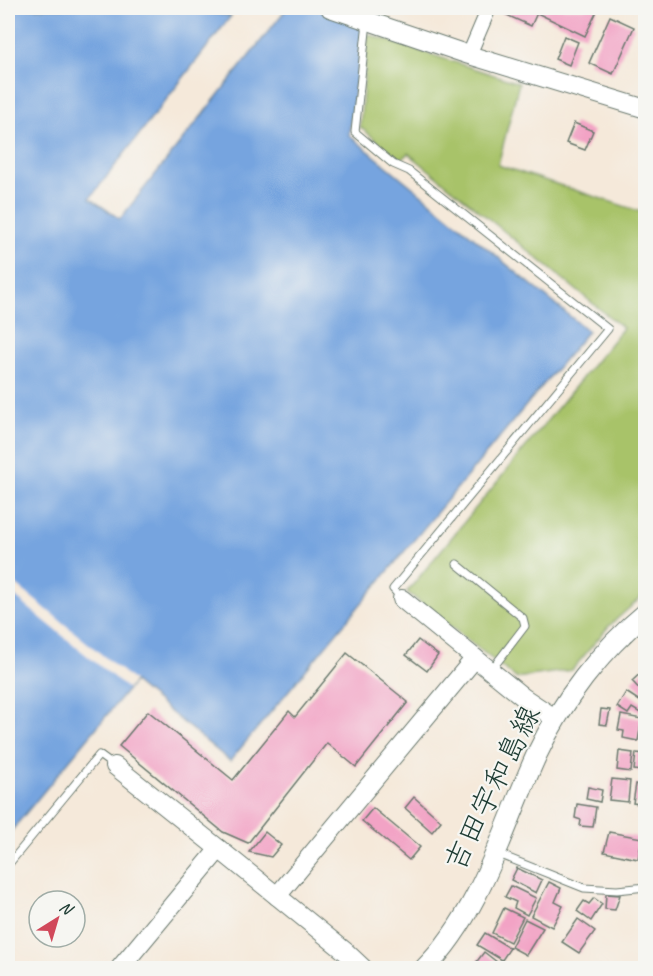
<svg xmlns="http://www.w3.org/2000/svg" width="653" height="976" viewBox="0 0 653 976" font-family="Caveat,'Klee One',sans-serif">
<rect width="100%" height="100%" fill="#f6f6f2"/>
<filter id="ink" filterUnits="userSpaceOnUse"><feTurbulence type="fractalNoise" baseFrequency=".0167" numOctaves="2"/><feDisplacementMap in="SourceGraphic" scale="12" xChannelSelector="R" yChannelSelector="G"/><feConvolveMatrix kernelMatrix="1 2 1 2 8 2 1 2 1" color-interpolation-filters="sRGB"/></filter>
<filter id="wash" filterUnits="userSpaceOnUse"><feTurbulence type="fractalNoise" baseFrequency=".008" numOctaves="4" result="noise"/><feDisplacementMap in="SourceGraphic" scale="24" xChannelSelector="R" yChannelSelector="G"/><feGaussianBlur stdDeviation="1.35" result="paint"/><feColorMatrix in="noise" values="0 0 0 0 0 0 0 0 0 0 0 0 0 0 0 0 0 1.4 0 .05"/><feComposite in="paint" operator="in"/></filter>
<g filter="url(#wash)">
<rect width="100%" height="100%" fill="#f5e9da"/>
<polygon fill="#a8c369" stroke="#64804e" stroke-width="1.5" points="368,34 519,83 498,165 645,213 645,594 609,626 572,670 516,678 407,592 623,328 408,153 401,160 360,127"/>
<polygon fill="#76a4df" stroke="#4a708a" stroke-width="1.5" points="8,8 182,8 231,16 90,198 120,219 287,8 366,8 349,135 588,331 230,761 134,682 8,835"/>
<polygon fill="#f5e9da" points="8,578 134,681 128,689 8,591"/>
<g id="blocks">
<g fill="#f2a3c5">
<polygon points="502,8 594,8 598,9 585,36 537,13 531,26 500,12"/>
<polygon points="610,16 634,27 613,74 589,63"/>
<polygon points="564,36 578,42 569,65 555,59"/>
<polygon points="574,123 593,131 585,150 566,143"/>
<polygon points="418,640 438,655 427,671 406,655"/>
<polygon points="347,653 408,702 356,767 327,743 248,843 223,832 119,746 148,711 233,780 289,711 295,717"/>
<polygon points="646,668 646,696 632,681"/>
<polygon points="626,692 646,705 642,714 632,708 628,714 617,707"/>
<polygon points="601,709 610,710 607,725 599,724"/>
<polygon points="621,715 642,719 638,741 623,738 624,731 618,730"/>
<polygon points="619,751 633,753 631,772 617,770"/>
<polygon points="636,753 645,754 643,771 634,770"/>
<polygon points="612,779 630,781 628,802 609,800"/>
<polygon points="636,784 646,786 646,805 633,803"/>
<polygon points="588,787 602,790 600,802 586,799"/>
<polygon points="414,797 441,821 432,832 405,808"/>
<polygon points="577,804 596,807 593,827 580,826 581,820 575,818"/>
<polygon points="373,808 420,847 409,860 362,821"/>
<polygon points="265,832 281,845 271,857 249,852"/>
<polygon points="609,832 642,838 638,859 604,852"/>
<polygon points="517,868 542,880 536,893 511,880"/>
<polygon points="549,882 561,888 555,902 563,906 552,927 531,916"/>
<polygon points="511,886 536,898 527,915 514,908 516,902 505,897"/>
<polygon points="606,894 620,895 615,910 605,909"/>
<polygon points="594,898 602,904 591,921 577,911 584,901 589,904"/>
<polygon points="504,908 523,917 510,942 492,933"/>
<polygon points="525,919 543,928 526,955 511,947"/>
<polygon points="578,919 595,931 579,953 562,942"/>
<polygon points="485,933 510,948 502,960 477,945"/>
<polygon points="484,952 502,966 501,968 472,968"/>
</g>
</g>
</g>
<g filter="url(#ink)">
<use href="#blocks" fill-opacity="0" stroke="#6a796e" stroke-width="1.5"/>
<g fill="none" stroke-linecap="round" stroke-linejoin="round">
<defs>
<g id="service">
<polyline points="367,22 355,132 393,164 409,171 608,329 393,589 402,599"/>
<polyline points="457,564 523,618 525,626 492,669"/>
<polyline points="496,853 584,888 617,890 646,887"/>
<polyline points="8,865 99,755 114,766"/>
</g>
<polyline id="minor" points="469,55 489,8"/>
<g id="tertiary">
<polyline points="330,8 469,55 646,109"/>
<polyline points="402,599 523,697 556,719"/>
<polyline points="115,766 219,849"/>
<polyline points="277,896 475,658"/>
<polyline points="120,968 219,849 346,952 363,968"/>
</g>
<path id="secondary" d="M425,968C482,911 504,825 537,754C562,701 601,650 646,613"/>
</defs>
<use href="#service" stroke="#6a796e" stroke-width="9"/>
<use href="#minor" stroke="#6a796e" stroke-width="16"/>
<use href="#tertiary" stroke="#6a796e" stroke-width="20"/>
<use href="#secondary" stroke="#6a796e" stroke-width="22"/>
<use href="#service" stroke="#fff" stroke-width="7"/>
<use href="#minor" stroke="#fff" stroke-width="14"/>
<use href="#tertiary" stroke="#fff" stroke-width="18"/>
<use href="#secondary" stroke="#fff" stroke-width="20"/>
</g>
</g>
<g text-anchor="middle" stroke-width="4.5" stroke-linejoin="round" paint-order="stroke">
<g font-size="30" fill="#1f3d34" stroke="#f6f6f2">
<text transform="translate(492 788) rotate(-64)" y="10">吉田宇和島線</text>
</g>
</g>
<rect width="653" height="976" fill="none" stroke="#f6f6f2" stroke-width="30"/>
<g transform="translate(57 919) rotate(37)"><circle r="28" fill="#f6f6f2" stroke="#a0aca6" stroke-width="1.5"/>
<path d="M0-4.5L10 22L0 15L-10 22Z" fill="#d1495b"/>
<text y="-9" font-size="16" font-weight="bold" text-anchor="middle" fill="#1f3d34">N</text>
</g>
</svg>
